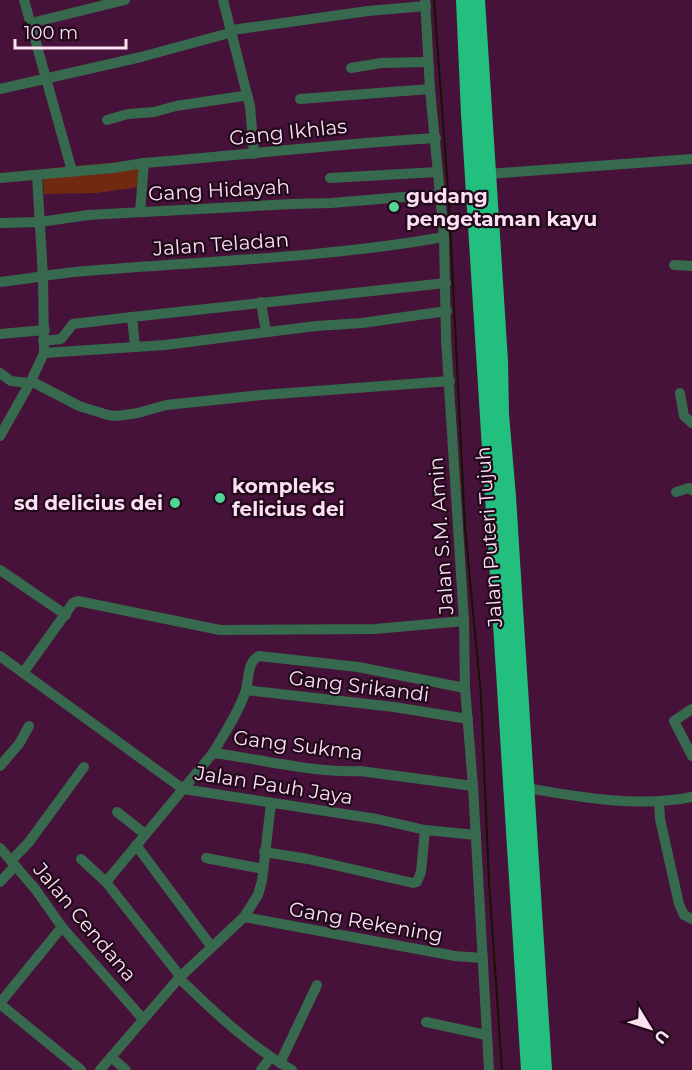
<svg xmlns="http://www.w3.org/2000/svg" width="692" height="1070" viewBox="0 0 692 1070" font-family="Montserrat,sans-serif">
<rect width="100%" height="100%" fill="#471239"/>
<polygon fill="#6f2a11" points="143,160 140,187 96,193 44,194 42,171 51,168"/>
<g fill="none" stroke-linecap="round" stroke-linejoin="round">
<polyline stroke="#161303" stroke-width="2" points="434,0 449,203 465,527 481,696 489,882 502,1070"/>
<g stroke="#37694f" stroke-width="10">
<polyline points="24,0 72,171"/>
<polyline points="223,0 250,106 254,154"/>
<polyline points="425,0 430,89 444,237 446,339 464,621 465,688 473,786 489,1070"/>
<polyline points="31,23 125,0"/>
<polyline points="232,30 368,11 426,6"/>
<polyline points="351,68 381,63 428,62"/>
<polyline points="0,89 141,57 233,32"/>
<polyline points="300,99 430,89"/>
<polyline points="107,120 128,114 154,112 176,106 243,96 248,97"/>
<polyline points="488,174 692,159"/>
<polyline points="0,178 113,168 144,163"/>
<polyline points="330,178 438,172"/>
<path d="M140,212L144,163C242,155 338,144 436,138"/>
<polyline points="0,223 40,222 88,215 291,204 331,203 440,194"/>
<polyline points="674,265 692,266"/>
<path d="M0,282C29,279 57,273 86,271C206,261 325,258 444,237"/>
<polyline points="261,302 266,332"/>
<polyline points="132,317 446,283"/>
<polyline points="0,334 45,330"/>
<polyline points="43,341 61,339 73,324 132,317 135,347"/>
<polyline points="44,353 165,345 316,326 362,323 447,311"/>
<polyline points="0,373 11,381 29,383"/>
<polyline points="31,381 79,406 108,415 117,416 138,413 166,405 262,395 450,381"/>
<polyline points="680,393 684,416 692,423"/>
<polyline points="0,436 31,381 44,353 43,277 37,175"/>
<polyline points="676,492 689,488 692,490"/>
<polyline points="0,570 66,615"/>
<polyline points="0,656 183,789 377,819 425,830 476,835"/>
<polyline points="23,673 73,603 78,601 220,630 375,629 464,621"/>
<polyline points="246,690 394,707 468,719"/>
<polyline points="692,709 674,721 692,756"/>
<path d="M213,753C225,732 239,712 246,690C249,678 247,662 259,656L358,667L465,688"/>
<polyline points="0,766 19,744 29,726"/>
<path d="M527,788C579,797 640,808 692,797"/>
<polyline points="659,801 660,819 679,904 684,915 692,919"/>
<polyline points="117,812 145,834"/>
<polyline points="136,845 211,946"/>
<polyline points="0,848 36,890 62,927 143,1019"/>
<polyline points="264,852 308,859 413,883 417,882 421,872 425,830"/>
<polyline points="206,858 263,869"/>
<polyline points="81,859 106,882 180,976"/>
<polyline points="11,861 29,842 84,767"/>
<polyline points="0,882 15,866"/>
<path d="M106,882L213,753C262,759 311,773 360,771L473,786"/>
<polyline points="244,917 455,956 482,958"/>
<path d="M179,978C214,1012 250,1046 292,1070"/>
<polyline points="0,1003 62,927"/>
<polyline points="0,1004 81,1070"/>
<polyline points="426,1022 486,1035"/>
<polyline points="111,1057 126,1070"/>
<polyline points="280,1063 317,985"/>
<polyline points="100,1070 179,978 244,917 258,895 262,881 271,803"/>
<polyline points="261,1070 270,1058"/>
</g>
<g stroke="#23bf7f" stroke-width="16">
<polyline points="464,0 469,114 529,1070"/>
<polyline points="477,0 500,361 501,414 508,497 544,1070"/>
</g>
</g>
<g fill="#54d396" stroke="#20091a" stroke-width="2">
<circle cx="394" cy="207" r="6"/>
<circle cx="220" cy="498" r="6"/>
<circle cx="175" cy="503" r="6"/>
</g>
<g text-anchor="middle" stroke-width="4.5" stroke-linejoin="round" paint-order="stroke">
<g font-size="20" fill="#fce0f2" stroke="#20091a">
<text transform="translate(288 132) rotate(-6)" y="7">Gang Ikhlas</text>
<text transform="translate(219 190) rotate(-3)" y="7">Gang Hidayah</text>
<text transform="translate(221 244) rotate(-4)" y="7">Jalan Teladan</text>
<text transform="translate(441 536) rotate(-94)" y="7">Jalan S.M. Amin</text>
<text transform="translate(489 537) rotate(-94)" y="7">Jalan Puteri Tujuh</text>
<text transform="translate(359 686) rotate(7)" y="7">Gang Srikandi</text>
<text transform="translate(298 745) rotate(7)" y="7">Gang Sukma</text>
<text transform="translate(274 785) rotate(9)" y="7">Jalan Pauh Jaya</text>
<text transform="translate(85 922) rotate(50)" y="7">Jalan Cendana</text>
<text transform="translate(366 922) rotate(10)" y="7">Gang Rekening</text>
</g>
<g font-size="20" font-weight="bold" fill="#fce0f2" stroke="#20091a" text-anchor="start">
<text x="406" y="203">gudang<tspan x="406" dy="23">pengetaman kayu</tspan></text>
<text x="232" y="493">kompleks<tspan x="232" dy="23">felicius dei</tspan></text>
<text x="163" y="510" text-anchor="end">sd delicius dei</text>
</g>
</g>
<g transform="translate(650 1028) rotate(128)" stroke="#20091a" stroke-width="4.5" paint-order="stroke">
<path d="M0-4.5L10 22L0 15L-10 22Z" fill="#fce0f2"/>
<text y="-9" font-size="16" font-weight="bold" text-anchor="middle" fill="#fce0f2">U</text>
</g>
<path d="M15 39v9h111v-9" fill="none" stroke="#fce0f2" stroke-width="3"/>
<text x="24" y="39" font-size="18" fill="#fce0f2" stroke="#20091a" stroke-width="4.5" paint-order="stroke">100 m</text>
</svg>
